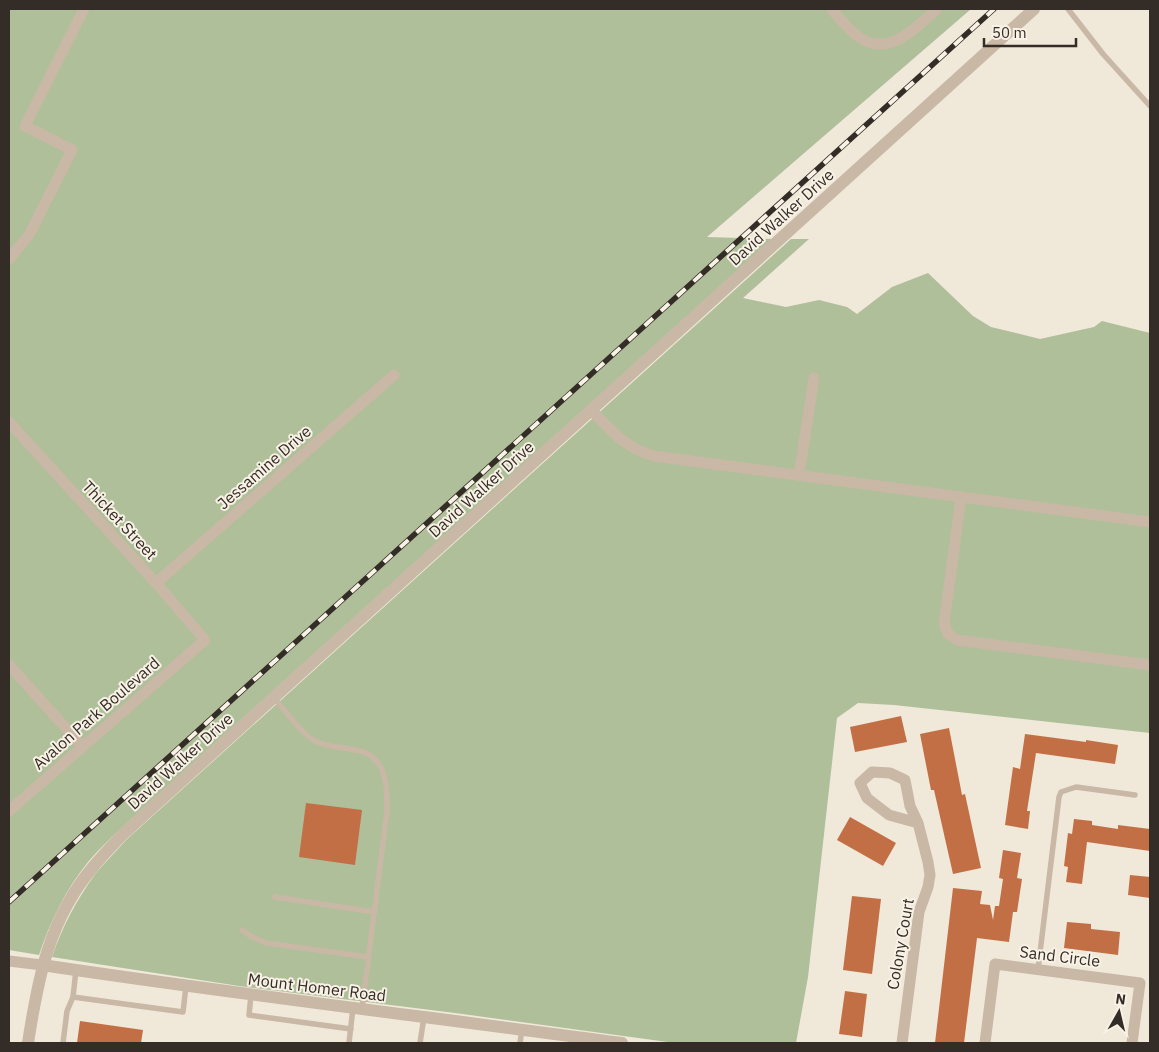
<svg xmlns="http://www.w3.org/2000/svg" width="1159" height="1052" viewBox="0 0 1159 1052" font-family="'IBM Plex Sans',sans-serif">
<rect width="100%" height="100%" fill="#f0e8d9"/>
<g fill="#afbf9a">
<path d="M9,9H971L707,237L772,239L118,831C108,841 97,851 88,862C66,889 50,922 39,955L9,950Z"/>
<path d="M791,239H809L743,298L786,307L819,300L847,307L857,314L892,287L928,273L973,316L991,327L1040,339L1094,327L1102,321L1150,333V733L894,705L858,703L837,718L808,977L796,1043H675L455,1013L239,986L52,957C62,927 77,899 96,873C105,862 116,852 125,841Z"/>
</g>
<g fill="#c36f45">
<polygon points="901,716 907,742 855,752 850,727"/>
<polygon points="949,728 962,795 965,794 981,868 953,874 934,790 931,790 920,734"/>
<polygon points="1025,734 1086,742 1086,740 1118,745 1115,764 1036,753 1027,811 1030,811 1028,829 1005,825 1013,767 1020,769"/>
<polygon points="306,803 362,810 355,865 299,857"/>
<polygon points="850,817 896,843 883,866 837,840"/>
<polygon points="1074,819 1092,821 1092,825 1118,829 1118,825 1150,829 1150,851 1087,842 1082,884 1066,882 1068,867 1064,866 1068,833 1072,834"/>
<polygon points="1003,850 1021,853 1017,878 1022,879 1017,912 1013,912 1009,942 977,938 964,1043 935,1043 953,888 982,891 980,904 990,905 993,920 995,906 999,906 1003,879 999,878"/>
<polygon points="1130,875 1150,877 1150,898 1128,895"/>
<polygon points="852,896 881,899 872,974 843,970"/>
<polygon points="1067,922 1091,924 1091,929 1120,932 1118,955 1064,948"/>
<polygon points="845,991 867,994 862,1037 839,1034"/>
<polygon points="80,1021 143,1030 141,1043 77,1043"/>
</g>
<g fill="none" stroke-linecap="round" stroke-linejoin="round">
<g stroke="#c8b8a5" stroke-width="5.5">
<polyline points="1068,9 1103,54 1150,106"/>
<path d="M274,698C285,710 302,735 317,742C331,748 354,748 366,753C388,764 387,790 387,811L362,1009"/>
<polyline points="275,897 374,912"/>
<polyline points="242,930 250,936 266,943 368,957"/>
<polyline points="1038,969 1059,797 1061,792 1076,787 1135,795"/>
<polyline points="76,970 73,997 183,1012 186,986"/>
<polyline points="251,995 249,1015 351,1029"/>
<polyline points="63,1043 67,1011 73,997"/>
<polyline points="349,1043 353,1008"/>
<polyline points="420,1043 424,1017"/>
<polyline points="520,1043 522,1029"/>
</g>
<g stroke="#c8b8a5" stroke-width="11">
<path d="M831,9C839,17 846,27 856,35C887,60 914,29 937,9"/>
<polyline points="9,259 29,235 72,150 25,126 84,9"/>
<path d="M592,411C612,431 625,448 654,456L1150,522"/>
<polyline points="9,422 156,583 205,640 9,811"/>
<polyline points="799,475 814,378"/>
<polyline points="961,497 944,624 948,634 957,640 1150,665"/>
<polyline points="156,583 394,375"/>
<polyline points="9,665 82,746"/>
<polyline points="9,961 42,965"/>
<polyline points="902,1043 919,912 928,887 930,875 928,862 918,823 910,806 905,780 890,773 872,772 860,783 867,798 889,815 918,823"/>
<polyline points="985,1043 995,964 1140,983 1132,1043"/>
</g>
<g stroke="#c8b8a5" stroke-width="12">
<path d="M42,965C235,994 429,1017 622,1043"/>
<path d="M28,1043C38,978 49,919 93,867C102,856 112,846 121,836L1034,9"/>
</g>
<defs>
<polyline id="rail" points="9,902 994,9"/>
</defs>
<use href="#rail" stroke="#342c26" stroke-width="5.5"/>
<use href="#rail" stroke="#f8f1e5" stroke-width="4" stroke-dasharray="11" stroke-linecap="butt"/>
</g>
<g text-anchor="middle" stroke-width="4" stroke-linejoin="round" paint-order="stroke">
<g font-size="16" fill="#342c26" stroke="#f8f1e5">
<text transform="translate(781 217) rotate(-42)" y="6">David Walker Drive</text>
<text transform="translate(264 467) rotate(-41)" y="6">Jessamine Drive</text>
<text transform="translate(481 489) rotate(-42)" y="6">David Walker Drive</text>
<text transform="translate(120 520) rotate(47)" y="6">Thicket Street</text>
<text transform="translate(96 713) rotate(-41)" y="6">Avalon Park Boulevard</text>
<text transform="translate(180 761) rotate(-42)" y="6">David Walker Drive</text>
<text transform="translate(900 944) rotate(-80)" y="6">Colony Court</text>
<text transform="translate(1060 956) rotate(7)" y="6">Sand Circle</text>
<text transform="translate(317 987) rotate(7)" y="6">Mount Homer Road</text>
</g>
</g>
<rect width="1159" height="1052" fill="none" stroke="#342c26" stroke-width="20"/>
<g transform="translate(1119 1012) rotate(8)" stroke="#f8f1e5" stroke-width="4" paint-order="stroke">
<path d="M0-4L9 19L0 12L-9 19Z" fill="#342c26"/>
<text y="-8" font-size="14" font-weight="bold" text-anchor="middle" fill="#342c26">N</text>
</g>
<path d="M984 38v8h92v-8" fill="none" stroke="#342c26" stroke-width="2.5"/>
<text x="992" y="38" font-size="15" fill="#342c26" stroke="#f8f1e5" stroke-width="4" paint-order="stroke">50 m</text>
</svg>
